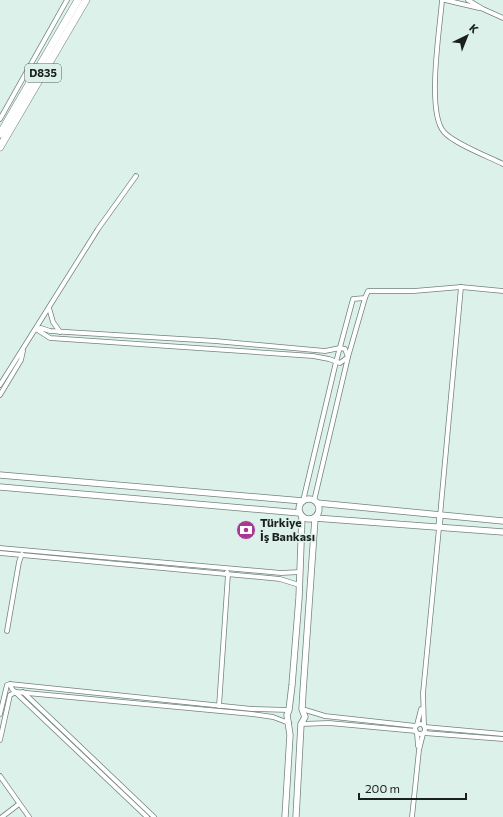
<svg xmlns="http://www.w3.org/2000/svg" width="503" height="817" viewBox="0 0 503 817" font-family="Commissioner,sans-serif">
<rect width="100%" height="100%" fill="#ddf1eb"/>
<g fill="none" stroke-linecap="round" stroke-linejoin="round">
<defs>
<g id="street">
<path d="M442,0C440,28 426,112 444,132C453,143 489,157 503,164"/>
<polyline points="445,0 479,8"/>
<polyline points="468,0 483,9 503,18"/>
<polyline points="0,119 67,0"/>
<polyline points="49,308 53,322 60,332"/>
<polygon points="41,328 50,331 215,341 325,351 340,348 345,349 348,357 340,363 329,359 313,356 50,338 36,329"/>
<polyline points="0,385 98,229 136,176"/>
<polyline points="0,395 21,360 23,351"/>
<polyline points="303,501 336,362 353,299 365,298 368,291 414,291 461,287 503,291"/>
<polyline points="314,501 348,357 365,298"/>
<polyline points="440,516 461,287"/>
<polyline points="0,548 281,573 300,572"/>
<polyline points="0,553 280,579 299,585"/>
<polyline points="7,631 19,562 22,554"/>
<polyline points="10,684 12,689 147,817"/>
<polyline points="23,692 154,817"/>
<polyline points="219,706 228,574 227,572"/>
<polyline points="302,709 325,716 416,726"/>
<polyline points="0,714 7,685 10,684 252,709 289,710"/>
<circle cx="420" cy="729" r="5"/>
<polyline points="301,724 329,723 416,731"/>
<polyline points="417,725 421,709"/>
<polyline points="424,726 423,693 439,528"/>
<polyline points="425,727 503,734"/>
<polyline points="417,733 418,746"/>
<polyline points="424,733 503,739"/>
<polyline points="0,740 10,695 16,692 252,714 273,717 289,723"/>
<polyline points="0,776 29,817"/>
<polyline points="2,817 19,804"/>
<polyline points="412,817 419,750 423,734"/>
</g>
<g id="secondary">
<polyline points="0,475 303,501"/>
<polyline points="0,487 300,513"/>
<circle cx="309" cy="509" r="10"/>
<polyline points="317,503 503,521"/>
<polyline points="439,528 440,516"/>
<polyline points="285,817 290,735 287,715 289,710 292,685 299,598 302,516"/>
<polyline points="296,817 301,724 305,717 302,709 303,692 315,518 503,532"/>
</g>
<g id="highway">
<polyline points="0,134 78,0"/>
<polyline points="0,147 86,0"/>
</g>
</defs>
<use href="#street" stroke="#71837e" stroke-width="5.5"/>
<use href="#secondary" stroke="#71837e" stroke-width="7"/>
<use href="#highway" stroke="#71837e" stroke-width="8"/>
<use href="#street" stroke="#fff" stroke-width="4"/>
<use href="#secondary" stroke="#fff" stroke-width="5.5"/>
<use href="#highway" stroke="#fff" stroke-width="7"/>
</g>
<defs>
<symbol id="bank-disc" viewBox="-11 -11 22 22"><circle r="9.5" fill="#aa3893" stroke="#ddf1eb"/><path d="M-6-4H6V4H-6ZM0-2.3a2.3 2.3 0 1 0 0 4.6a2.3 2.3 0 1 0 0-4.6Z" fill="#fff"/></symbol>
</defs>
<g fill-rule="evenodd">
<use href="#bank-disc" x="235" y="519" width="22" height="22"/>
</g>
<g text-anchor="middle" stroke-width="3" stroke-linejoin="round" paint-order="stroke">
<rect fill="#ddf1eb" stroke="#545f5c" stroke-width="1" x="25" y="64" width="36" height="18" rx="3"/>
<g font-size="11" font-weight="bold" fill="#19201e">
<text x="43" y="77">D835</text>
</g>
<g font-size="12" font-weight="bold" fill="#19201e" stroke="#ddf1eb" text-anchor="start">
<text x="260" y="527">Türkiye<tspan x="260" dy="14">İş Bankası</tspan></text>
</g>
</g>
<g transform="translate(467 36) rotate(43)" stroke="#ddf1eb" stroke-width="3" paint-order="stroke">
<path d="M0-3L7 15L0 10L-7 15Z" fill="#19201e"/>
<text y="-6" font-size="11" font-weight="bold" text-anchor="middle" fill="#19201e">K</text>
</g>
<path d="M359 793v6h107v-6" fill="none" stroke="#19201e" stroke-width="2"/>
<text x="365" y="793" font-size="12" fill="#19201e" stroke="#ddf1eb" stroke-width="3" paint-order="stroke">200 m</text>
</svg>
